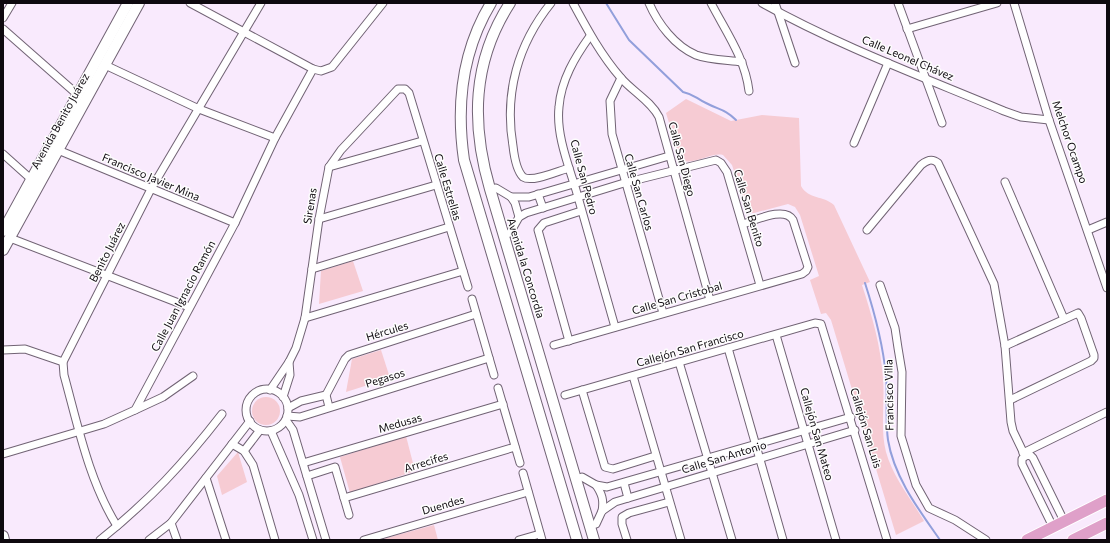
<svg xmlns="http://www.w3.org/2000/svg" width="1110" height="543" viewBox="0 0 1110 543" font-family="Commissioner,sans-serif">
<rect width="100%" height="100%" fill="#f9eafd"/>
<g fill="#f6cbd3">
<path d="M686,99L731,121L762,115L799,118L801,186C809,200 823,195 834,205L870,282L862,285C872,316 881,346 883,379C885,403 880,429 886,452C893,477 911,499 924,521L896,535L831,320L826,313L821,314L810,280L819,276L800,215L795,207L788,204L754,213H750L746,207L732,165L723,155C710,152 692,167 680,159L666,113Z"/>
<polygon points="353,261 363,291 319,304 321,271"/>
<polygon points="381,350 390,378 346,392 352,359"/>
<circle cx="266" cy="411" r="14"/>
<polygon points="406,436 415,471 350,493 340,457"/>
<polygon points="238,452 247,482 222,495 217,476"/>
<polygon points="434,525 438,540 379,540"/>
</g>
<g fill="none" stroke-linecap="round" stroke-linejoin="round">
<g stroke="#929fdb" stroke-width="2">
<path d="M606,3L629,40L683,92C696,95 695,98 706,103C719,110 725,109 736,120"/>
<path d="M865,283C875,314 883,344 886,376C888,397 885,419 888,440C894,477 919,510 940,540"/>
</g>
<defs>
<g id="street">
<polyline points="190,3 313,69 321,71 332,67 383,3"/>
<path d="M551,3C518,44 504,93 513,146C514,155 516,170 523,177C532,183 558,171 569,168"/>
<path d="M573,3C587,29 601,55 621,78C632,91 651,101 659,117L710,300"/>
<path d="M649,3C658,24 675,46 696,55C709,60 728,60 742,62"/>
<path d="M711,3C726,32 745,58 749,91"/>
<path d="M762,3C839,46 923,77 1004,111L1021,117L1049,120"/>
<polyline points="775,3 795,63"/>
<polyline points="898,3 942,123"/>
<polyline points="1014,3 1049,120 1107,288"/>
<polyline points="3,18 12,3"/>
<polyline points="3,29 78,95"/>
<polyline points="907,29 997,3"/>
<path d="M590,36C575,57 561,80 559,107C556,134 568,164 576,190C589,236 602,281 615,327"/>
<polyline points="105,65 199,109 275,138"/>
<polyline points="621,78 610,101 612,134 663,313"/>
<polyline points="854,143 888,63"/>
<polyline points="58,150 235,223"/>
<polyline points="3,154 32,180"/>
<polyline points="329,167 422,141"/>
<polyline points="1005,182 1064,319"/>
<polyline points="490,189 496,188 511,197 529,197 669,156"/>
<polyline points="538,194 543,208"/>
<polyline points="511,197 515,203 519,217"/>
<polyline points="319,219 436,185"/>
<path d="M867,230L921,165C927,160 932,158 938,163L994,284L1005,346L1011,422L1013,431L1025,456"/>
<polyline points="1088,230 1107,222"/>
<polyline points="504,235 510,233 519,217 526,213 624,183 716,160 721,163 727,172 760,285"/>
<polyline points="10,238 189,307"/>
<polyline points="312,269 449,227"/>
<polyline points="880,285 895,328 898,348 902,372 901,436 916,485 929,508 955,520 986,540"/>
<polyline points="472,299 494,375"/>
<polyline points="305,318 463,271"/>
<polyline points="776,335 836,540"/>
<polyline points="569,341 538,230 544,223 581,211"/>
<path d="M554,345L802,274L806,271L808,267L793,220C785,206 756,220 743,224"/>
<polyline points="1005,346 1078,313 1081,318 1094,355 1094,358 1091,361 1010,400"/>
<polyline points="728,348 783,540"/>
<polyline points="3,350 25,349 63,362"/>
<polyline points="679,362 732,540"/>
<polyline points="633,376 681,540"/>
<polyline points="498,388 520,463"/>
<circle cx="267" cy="410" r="21"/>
<polyline points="270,390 289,362 296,348 305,318 319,219 329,167 341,150 398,89 405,89 409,93 468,287"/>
<polyline points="582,390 605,467 613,469 655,456"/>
<polyline points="565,395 815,323 821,324 887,540"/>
<polyline points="283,397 290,375 289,362"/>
<polyline points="329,407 326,395 345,359 349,355 476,314"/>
<polyline points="288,408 301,401 326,395"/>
<polyline points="135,410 163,397 193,376"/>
<polyline points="287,416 300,417 489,358"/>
<polyline points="286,420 293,430 326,540"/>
<polyline points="271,431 299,495 313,540"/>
<polyline points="232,444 244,451 253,465 275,540"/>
<polyline points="244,451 260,430"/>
<polyline points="1023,453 1107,412"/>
<polyline points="3,454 104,424 135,410 235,223 275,138 313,69"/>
<polyline points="1025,456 1030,455 1033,458 1064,521"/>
<polyline points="1025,456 1022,459 1022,464 1053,527"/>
<polyline points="303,463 503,404"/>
<polyline points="523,473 542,540"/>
<polyline points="307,476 335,467 349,515"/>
<polyline points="206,478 226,540"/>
<polyline points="575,479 582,477 596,485 607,487 851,417"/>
<polyline points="624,483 628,498"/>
<path d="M596,485C602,494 604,500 602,511"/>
<polyline points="344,498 515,447"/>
<polyline points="171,523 177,540"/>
<path d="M117,526C89,481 78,426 64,375L63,362L151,189L261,3"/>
<polyline points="590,526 596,524 602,511 615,502 855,430"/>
<path d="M100,540C149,501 184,463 222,414"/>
<polyline points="149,540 171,523 250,421"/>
<polyline points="364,540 528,492"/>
<polyline points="519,540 540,534"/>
<polyline points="627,540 622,524 622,517 629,513 669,502"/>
</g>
<g id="secondary">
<path d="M491,3C462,51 456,105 464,160L577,540"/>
<path d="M510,3C472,62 471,124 490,189L594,540"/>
<polyline points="3,231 128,3"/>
<polyline points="3,250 139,3"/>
<polyline points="3,536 4,540"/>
</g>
<g id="primary">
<polyline points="1027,540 1107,500"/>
<polyline points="1073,540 1107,523"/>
</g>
</defs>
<use href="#street" stroke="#716374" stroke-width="9"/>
<use href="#secondary" stroke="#716374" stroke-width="12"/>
<use href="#primary" stroke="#fff" stroke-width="13"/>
<use href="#street" stroke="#fff" stroke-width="7"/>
<use href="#secondary" stroke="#fff" stroke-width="10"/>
<use href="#primary" stroke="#dfa0c9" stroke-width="11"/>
</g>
<g text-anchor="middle" stroke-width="3" stroke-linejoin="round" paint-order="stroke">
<g font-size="11" fill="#0e090f" stroke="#fdfdfd">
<text transform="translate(908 58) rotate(23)" y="4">Calle Leonel Chávez</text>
<text transform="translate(60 121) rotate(-61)" y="4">Avenida Benito Juárez</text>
<text transform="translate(1070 142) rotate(71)" y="4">Melchor Ocampo</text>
<text transform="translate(682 159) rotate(75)" y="4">Calle San Diego</text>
<text transform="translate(151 177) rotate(23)" y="4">Francisco Javier Mina</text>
<text transform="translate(584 177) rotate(75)" y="4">Calle San Pedro</text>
<text transform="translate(448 187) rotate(73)" y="4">Calle Estrellas</text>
<text transform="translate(639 192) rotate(74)" y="4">Calle San Carlos</text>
<text transform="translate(310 206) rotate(-81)" y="4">Sirenas</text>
<text transform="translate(749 208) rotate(73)" y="4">Calle San Benito</text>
<text transform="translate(107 252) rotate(-63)" y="4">Benito Juárez</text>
<text transform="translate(526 268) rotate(73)" y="4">Avenida la Concordia</text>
<text transform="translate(183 296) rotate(-62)" y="4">Calle Juan Ignacio Ramón</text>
<text transform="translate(677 298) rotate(-16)" y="4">Calle San Cristobal</text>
<text transform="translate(387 331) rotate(-17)" y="4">Hércules</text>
<text transform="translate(690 348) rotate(-16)" y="4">Callejón San Francisco</text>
<text transform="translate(385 378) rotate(-17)" y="4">Pegasos</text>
<text transform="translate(889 395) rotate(-91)" y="4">Francisco Villa</text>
<text transform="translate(400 423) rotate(-16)" y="4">Medusas</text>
<text transform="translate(866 428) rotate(73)" y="4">Callejón San Luis</text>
<text transform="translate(817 434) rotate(74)" y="4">Callejón San Mateo</text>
<text transform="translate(724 457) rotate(-17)" y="4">Calle San Antonio</text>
<text transform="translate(426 462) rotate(-17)" y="4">Arrecifes</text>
<text transform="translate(443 505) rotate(-16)" y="4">Duendes</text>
</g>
</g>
<rect width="1110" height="543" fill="none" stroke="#0e090f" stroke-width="8"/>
</svg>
